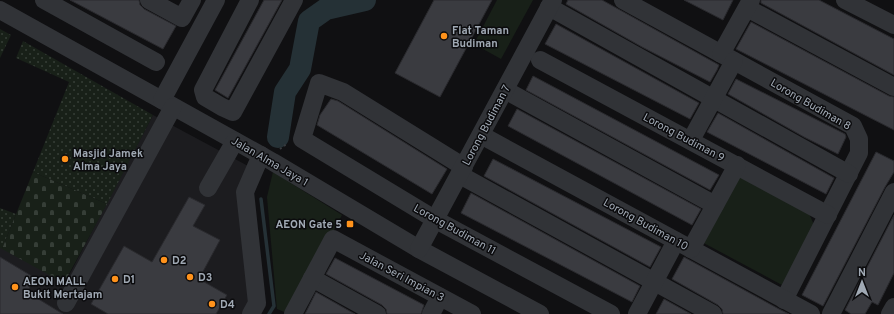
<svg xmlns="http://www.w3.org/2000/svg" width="894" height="314" viewBox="0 0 894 314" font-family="Overpass,sans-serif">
<defs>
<pattern id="grass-dots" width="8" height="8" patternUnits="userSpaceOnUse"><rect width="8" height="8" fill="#182018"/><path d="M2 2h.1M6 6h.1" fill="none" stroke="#363e37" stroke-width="1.8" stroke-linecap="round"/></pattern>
<pattern id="cemetery-stones" width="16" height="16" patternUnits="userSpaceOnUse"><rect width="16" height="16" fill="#182018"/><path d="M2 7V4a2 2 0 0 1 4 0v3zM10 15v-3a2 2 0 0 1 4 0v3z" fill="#363e37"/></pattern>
</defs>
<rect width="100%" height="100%" fill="#101012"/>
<polygon fill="#1c1c1f" points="153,115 261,173 253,197 266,306 261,314 0,314 0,247 65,283"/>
<g fill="url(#grass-dots)">
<polygon points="0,29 11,35 0,58"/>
<polygon points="23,41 153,115 107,204 33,172 69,82 16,58"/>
<polygon points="0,208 16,214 2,249 0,248"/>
</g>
<polygon fill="url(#cemetery-stones)" points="33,172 107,204 64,283 2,249"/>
<g fill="#182018">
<polygon points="497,0 533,0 501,59 474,44"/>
<polygon points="273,172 342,215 289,314 277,309 267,197"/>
<polygon points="736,173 808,211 814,225 782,285 700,241"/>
</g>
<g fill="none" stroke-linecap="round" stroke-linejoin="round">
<polyline stroke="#253136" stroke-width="3.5" points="261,199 274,306 269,314"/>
<polyline stroke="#253136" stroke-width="22" points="278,137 285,92 300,69 309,21 326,9 365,0"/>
</g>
<g fill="#3a3b40" stroke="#2a2a2e">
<polygon points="70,0 139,0 140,5 144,9 176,26 163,49"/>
<polygon points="264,0 282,0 228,98 215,90"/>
<polygon points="434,0 492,0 440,97 395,73"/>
<polygon points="568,0 602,0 719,65 717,70 710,82 642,47 566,4"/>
<polygon points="684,0 733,0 723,20"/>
<polygon points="761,0 819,0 894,39 894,75 761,3"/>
<polygon points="751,22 889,96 894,97 894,130 736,49"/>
<polygon points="556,24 699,103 690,119 545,44"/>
<polygon points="533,76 719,175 710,190 526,90"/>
<polygon points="736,79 845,134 846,137 838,154 804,137 728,94"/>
<polygon points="331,99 338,101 447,169 432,194 317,125 320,115"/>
<polygon points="517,109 701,209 692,225 508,126"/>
<polygon points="718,113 834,178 826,194 707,132"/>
<polygon points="876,152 894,161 894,172 885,187 823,306 802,295"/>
<polygon points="493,159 661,247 650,267 484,176"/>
<polygon points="471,193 640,286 632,302 461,213"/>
<polygon points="189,197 205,205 193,226 220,240 199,279 227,295 216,314 108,314 91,304 124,246 152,262"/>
<polygon points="894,215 894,273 878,305 872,302 865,314 851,314 845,310"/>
<polygon points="0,257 35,278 27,292 63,314 0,314"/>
<polygon points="684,257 779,309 789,314 723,314 722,309 718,305 672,279"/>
<polygon points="335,258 424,305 421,314 387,314 386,309 382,305 326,274"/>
<polygon points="316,292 355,314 305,314"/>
<polygon points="664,299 691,314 656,314"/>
</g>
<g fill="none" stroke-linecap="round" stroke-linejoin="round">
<polyline stroke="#373a3e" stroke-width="2" stroke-dasharray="2 3" stroke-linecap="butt" points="280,149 288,143"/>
<g stroke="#313337" stroke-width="18">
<polyline points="44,0 156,62"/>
<polyline points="149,0 182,18 192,0"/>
<polyline points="250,0 203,90 205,97 222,107 233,112 294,0"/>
<polyline points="623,0 853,126 859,139 859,153 784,300"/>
<polyline points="845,0 894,25"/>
<polyline points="549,7 849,174"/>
<polyline points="747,8 894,87"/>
<polyline points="0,10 273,162 419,249 540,314"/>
<polyline points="721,54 751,0"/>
<polyline points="540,60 828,215"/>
<polyline points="505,90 715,205"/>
<polyline points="162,100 216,0"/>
<polyline points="481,135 811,314"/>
<polyline points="691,140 734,61"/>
<polyline points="464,167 343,92 319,83 302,139 436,220 611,314"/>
<polyline points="460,175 713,314"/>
<polyline points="208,188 235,141"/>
<polyline points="419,249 553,0"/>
<polyline points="691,249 737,165"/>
<polyline points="312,278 377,314"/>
<polyline points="66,303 173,107"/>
<polyline points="251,314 257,303 245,192 261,155"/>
<polyline points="293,314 333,239 472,314"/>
<polyline points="431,314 440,297"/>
<polyline points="637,314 676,241"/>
<polyline points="831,314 894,192"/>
<polyline points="890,314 894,307"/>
</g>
</g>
<g fill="#ff921b" stroke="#0b0b0d" stroke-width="1.5">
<circle cx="444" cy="36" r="4"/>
<circle cx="65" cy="159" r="4"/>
<rect x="346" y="220" width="8" height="8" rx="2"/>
<circle cx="164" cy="260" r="4"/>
<circle cx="190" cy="277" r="4"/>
<circle cx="115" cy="279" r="4"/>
<circle cx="15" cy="287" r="4"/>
<circle cx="212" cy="304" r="4"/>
</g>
<g text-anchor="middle" stroke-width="3" stroke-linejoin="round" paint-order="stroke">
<g font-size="11" font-weight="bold" fill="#a0a9b4" stroke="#0b0b0d" text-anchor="start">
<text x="452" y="34">Flat Taman<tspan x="452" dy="13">Budiman</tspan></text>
<text x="73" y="157">Masjid Jamek<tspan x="73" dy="13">Alma Jaya</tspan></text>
<text x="342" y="228" text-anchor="end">AEON Gate 5</text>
<text x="172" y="264">D2</text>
<text x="198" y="281">D3</text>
<text x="123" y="283">D1</text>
<text x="23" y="285">AEON MALL<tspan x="23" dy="13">Bukit Mertajam</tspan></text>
<text x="220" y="308">D4</text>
</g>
<g font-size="11" fill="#a0a9b4" stroke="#0b0b0d">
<text transform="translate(811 104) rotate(30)" y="4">Lorong Budiman 8</text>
<text transform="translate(486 125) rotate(-62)" y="4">Lorong Budiman 7</text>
<text transform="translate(684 137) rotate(28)" y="4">Lorong Budiman 9</text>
<text transform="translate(270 161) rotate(30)" y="4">Jalan Alma Jaya 1</text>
<text transform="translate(646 224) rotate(29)" y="4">Lorong Budiman 10</text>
<text transform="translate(455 229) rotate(29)" y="4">Lorong Budiman 11</text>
<text transform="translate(402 276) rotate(28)" y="4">Jalan Seri Impian 3</text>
</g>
</g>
<g transform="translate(862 282)" stroke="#0b0b0d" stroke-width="3" paint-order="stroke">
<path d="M0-3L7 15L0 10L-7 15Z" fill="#a0a9b4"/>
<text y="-6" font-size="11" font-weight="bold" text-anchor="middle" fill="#a0a9b4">N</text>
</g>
</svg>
